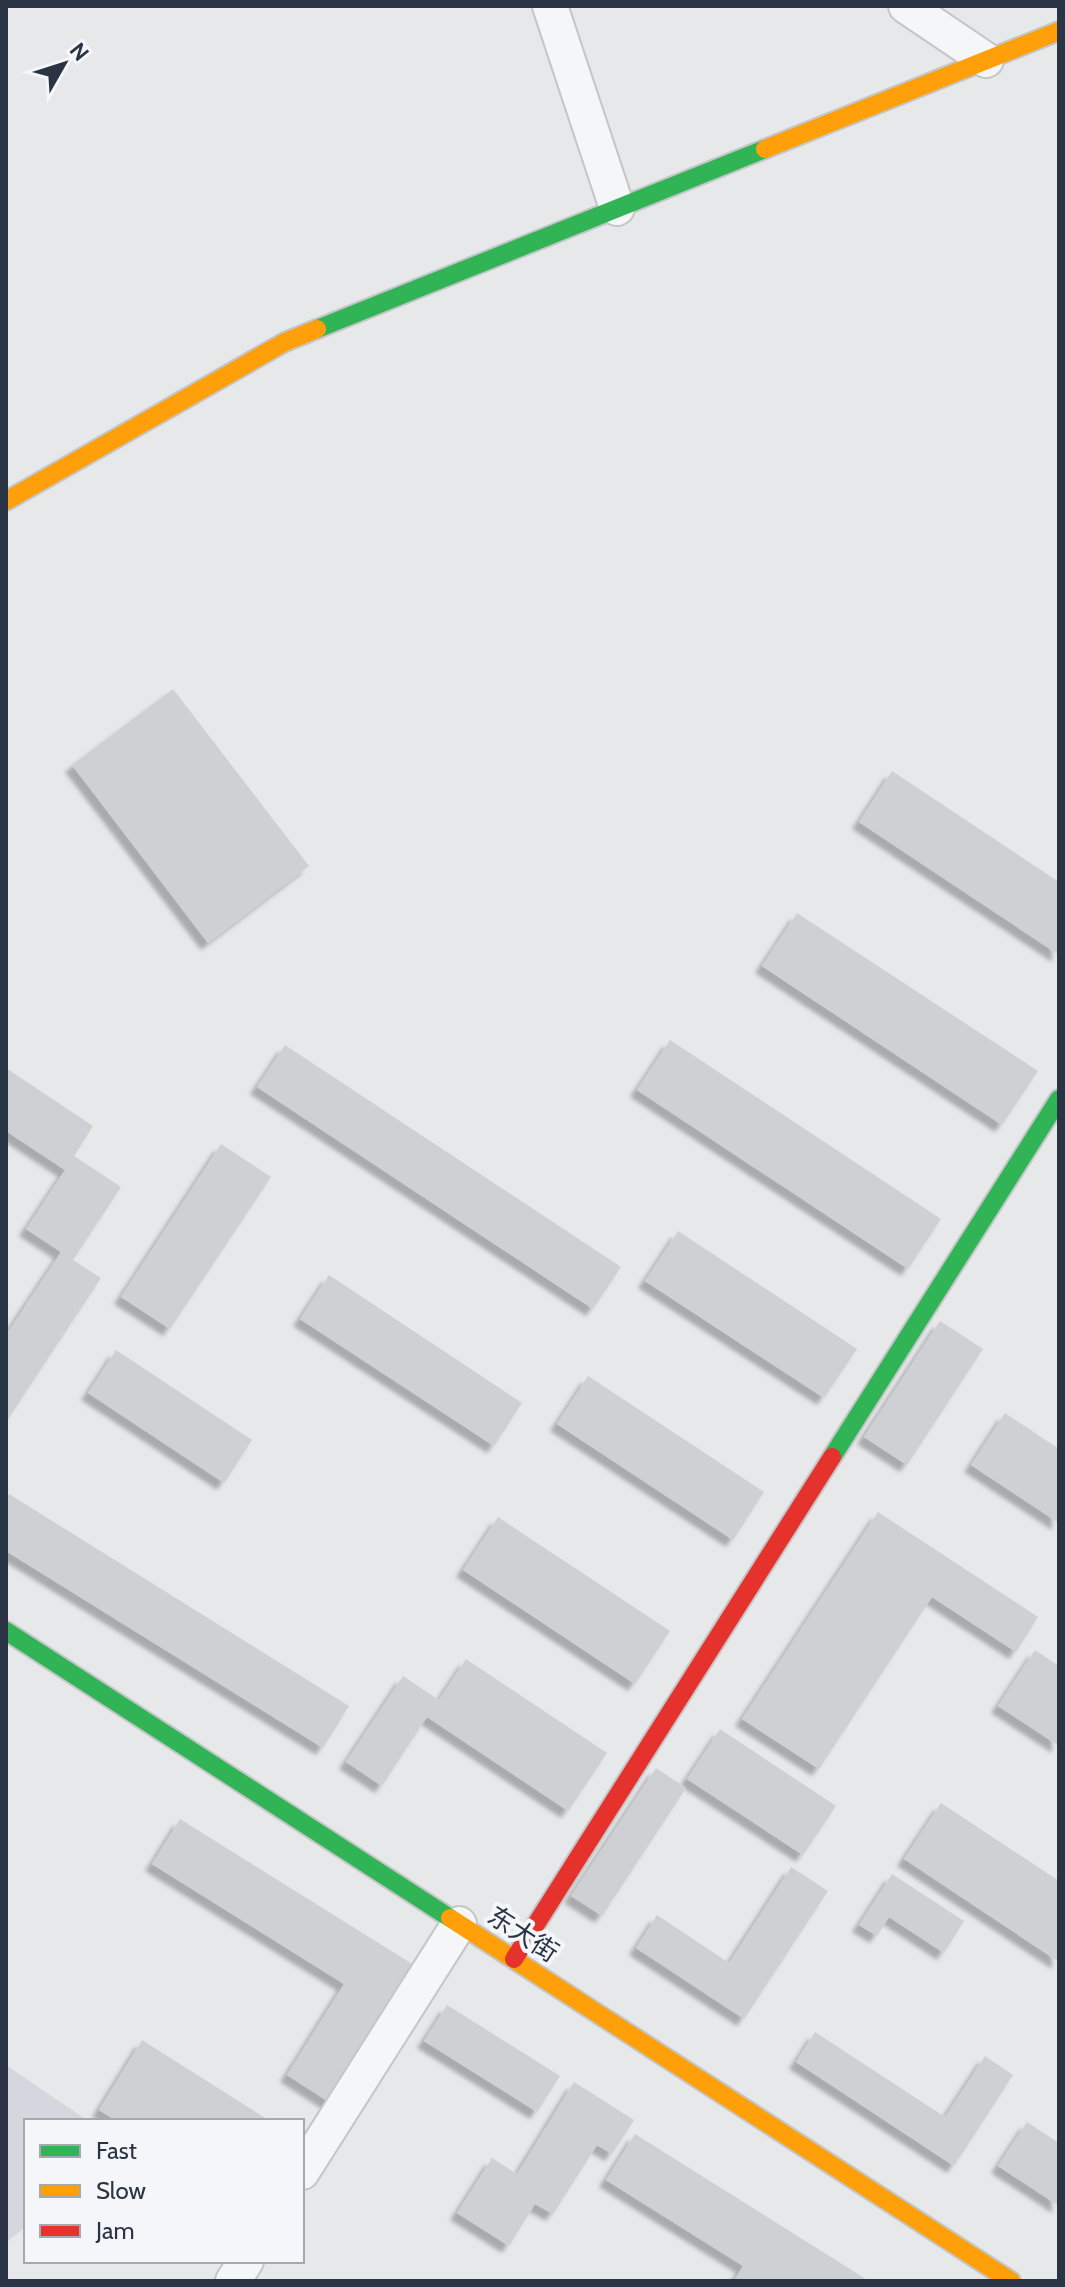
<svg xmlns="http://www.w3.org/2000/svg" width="1065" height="2287" viewBox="0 0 1065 2287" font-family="Cabin,'Noto Sans SC',sans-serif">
<defs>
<filter id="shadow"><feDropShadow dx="-7" dy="7" stdDeviation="2" flood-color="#0004"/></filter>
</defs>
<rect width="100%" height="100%" fill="#e6e8ea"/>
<polygon fill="#d4d7dd" points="6,2065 88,2121 26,2121 26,2226 6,2243"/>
<g fill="#ced0d3" filter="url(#shadow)">
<polygon points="173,689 309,866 208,943 72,765"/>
<polygon points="892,771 1059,882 1059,955 859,822"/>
<polygon points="797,913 1038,1071 1002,1125 762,966"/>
<polygon points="670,1040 941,1219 908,1269 637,1090"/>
<polygon points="285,1045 621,1267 593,1309 257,1087"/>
<polygon points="6,1068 93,1126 74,1156 121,1187 73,1260 101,1278 6,1422 6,1335 61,1252 26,1229 65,1170 6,1131"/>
<polygon points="221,1144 271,1177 170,1329 121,1297"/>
<polygon points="678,1231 857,1349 824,1398 645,1281"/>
<polygon points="329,1275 522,1403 494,1446 300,1319"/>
<polygon points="940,1321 983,1349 907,1465 864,1437"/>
<polygon points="116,1350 252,1440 224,1483 88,1393"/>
<polygon points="588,1376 764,1492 733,1540 557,1424"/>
<polygon points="1005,1413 1059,1449 1059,1523 971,1465"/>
<polygon points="9,1494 349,1706 323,1748 6,1551 6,1499"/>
<polygon points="878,1512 1038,1617 1016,1652 932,1597 819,1769 742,1719"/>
<polygon points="498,1517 670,1631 635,1684 463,1570"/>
<polygon points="1035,1650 1059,1666 1059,1746 998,1706"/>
<polygon points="466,1659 607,1753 568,1811 427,1717 382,1786 346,1762 403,1676 439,1700"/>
<polygon points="720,1729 836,1806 803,1855 687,1779"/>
<polygon points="656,1768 686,1788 602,1916 571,1896"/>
<polygon points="941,1803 1059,1881 1059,1962 904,1859"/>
<polygon points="180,1819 417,1967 332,2104 287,2075 344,1984 152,1864"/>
<polygon points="791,1867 828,1891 744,2019 636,1948 657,1915 729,1963"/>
<polygon points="892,1874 964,1921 944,1953 889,1917 877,1936 859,1925"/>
<polygon points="447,2005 560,2076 537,2112 424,2041"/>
<polygon points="815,2032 945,2117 985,2056 1013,2075 954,2166 796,2062"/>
<polygon points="142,2040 270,2121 117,2121 99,2110"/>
<polygon points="574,2082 634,2120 612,2154 597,2145 553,2214 535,2204 509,2246 457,2213 492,2158 517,2174"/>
<polygon points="1027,2122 1059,2143 1059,2206 998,2166"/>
<polygon points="635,2134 772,2220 869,2281 734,2281 743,2266 606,2180"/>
</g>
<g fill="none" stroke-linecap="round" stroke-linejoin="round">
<defs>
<g id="street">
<polyline points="550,6 617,208"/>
<polyline points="906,6 986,60"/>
<polyline points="302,2172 459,1924"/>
<polyline points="233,2281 246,2261"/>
</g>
<g id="fast">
<polyline points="317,329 765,149"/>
<polyline points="832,1457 1059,1099"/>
<polyline points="6,1631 450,1918"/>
</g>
<g id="slow">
<polyline points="765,149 1059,31"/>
<polyline points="6,501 285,342 317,329"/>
<polyline points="450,1918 1011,2281"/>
</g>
<polyline id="jam" points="514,1959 832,1457"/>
</defs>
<use href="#street" stroke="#c4c6c8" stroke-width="38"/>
<use href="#fast" stroke="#c4c6c8" stroke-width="22"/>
<use href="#slow" stroke="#c4c6c8" stroke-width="22"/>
<use href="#jam" stroke="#c4c6c8" stroke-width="22"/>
<use href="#street" stroke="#f5f6f7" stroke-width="34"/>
<use href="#fast" stroke="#30b455" stroke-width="18"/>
<use href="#slow" stroke="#ff9f0a" stroke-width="18"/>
<use href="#jam" stroke="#e5322d" stroke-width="18"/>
</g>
<g text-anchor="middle" stroke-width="8" stroke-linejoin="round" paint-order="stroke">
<g font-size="26" fill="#2b3445" stroke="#f4f6f9">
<text transform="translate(523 1934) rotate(33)" y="9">东大街</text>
</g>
</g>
<rect width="1065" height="2287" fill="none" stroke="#2b3445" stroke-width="16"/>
<rect x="24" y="2119" width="280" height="144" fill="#f4f6f9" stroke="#a4a8b1" stroke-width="2"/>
<rect x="40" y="2145" width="40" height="12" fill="#30b455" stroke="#a4a8b1" stroke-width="2"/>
<text x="96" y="2159" font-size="24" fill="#2b3445">Fast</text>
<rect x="40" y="2185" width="40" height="12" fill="#ff9f0a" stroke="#a4a8b1" stroke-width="2"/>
<text x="96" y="2199" font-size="24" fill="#2b3445">Slow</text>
<rect x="40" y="2225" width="40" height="12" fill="#e5322d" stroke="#a4a8b1" stroke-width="2"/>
<text x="96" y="2239" font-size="24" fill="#2b3445">Jam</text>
<g transform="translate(64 64) rotate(51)" stroke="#f4f6f9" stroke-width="6" paint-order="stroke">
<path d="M0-6L14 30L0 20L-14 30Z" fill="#2b3445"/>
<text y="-12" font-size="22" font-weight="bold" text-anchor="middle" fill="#2b3445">N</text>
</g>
</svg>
